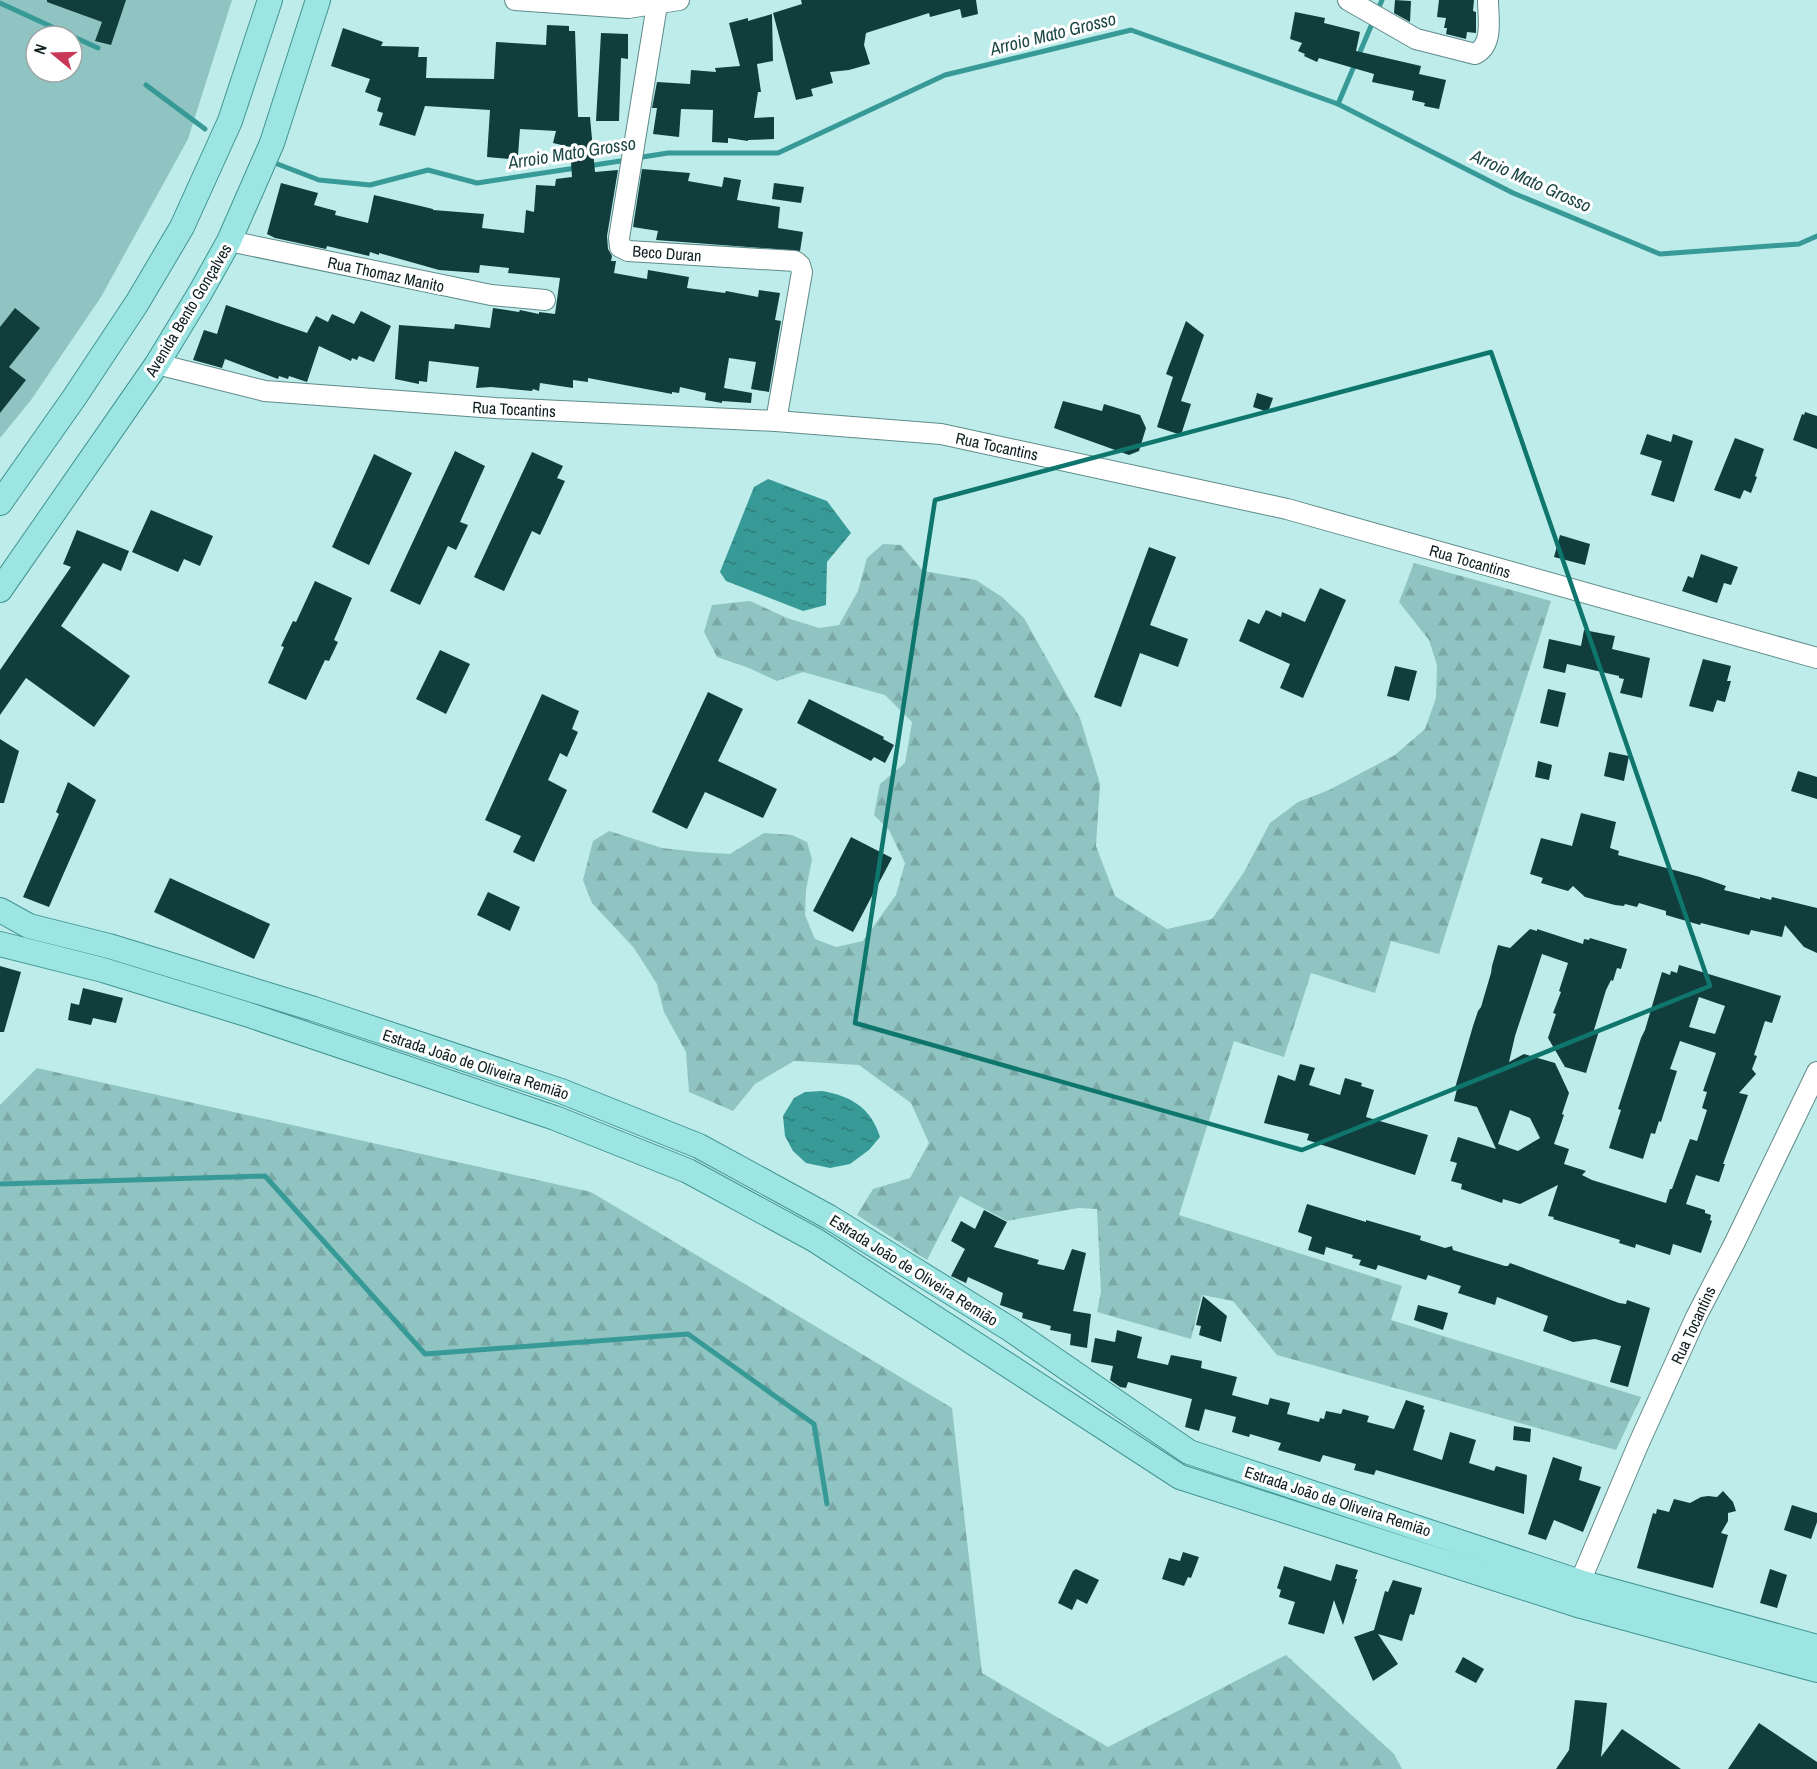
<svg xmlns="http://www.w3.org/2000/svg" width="1817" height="1769" viewBox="0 0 1817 1769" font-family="'Archivo Narrow',sans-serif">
<defs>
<pattern id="forest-firs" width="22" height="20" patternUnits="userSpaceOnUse" patternTransform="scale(1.5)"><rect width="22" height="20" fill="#8fc4c2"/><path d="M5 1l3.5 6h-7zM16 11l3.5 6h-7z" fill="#7aa8a6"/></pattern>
<pattern id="water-ripples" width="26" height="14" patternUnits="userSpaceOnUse" patternTransform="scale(1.5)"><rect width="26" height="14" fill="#389a97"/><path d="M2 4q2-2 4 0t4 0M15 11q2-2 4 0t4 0" fill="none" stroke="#2e7d7b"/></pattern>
</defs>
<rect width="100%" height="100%" fill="#bdecea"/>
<path fill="#8fc4c2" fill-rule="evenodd" d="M0,0H232L188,139L101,297L31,400L0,438ZM36,36H72V72H36Z"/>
<g fill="url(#forest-firs)">
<polygon points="883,544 901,545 923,571 976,580 1002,597 1024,618 1080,718 1100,784 1096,846 1115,896 1167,929 1212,919 1244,872 1270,823 1298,802 1329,790 1395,755 1425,729 1436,698 1437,665 1429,640 1399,602 1414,563 1551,601 1439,954 1391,941 1375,993 1311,973 1284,1057 1234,1041 1179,1215 1402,1286 1391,1320 1641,1397 1616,1450 1277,1355 1233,1301 1202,1295 1191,1339 1097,1312 1101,1292 1097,1209 1078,1208 1007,1221 960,1196 927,1260 857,1215 873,1189 910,1178 929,1143 911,1103 859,1065 794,1061 755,1084 733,1111 689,1092 686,1052 664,1012 657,984 634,948 592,903 583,880 593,841 609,831 662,848 698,852 730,854 764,833 792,835 807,842 812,859 806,890 805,915 815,939 836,947 863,941 896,895 905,863 889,830 874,815 880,784 905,763 912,722 885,695 803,672 777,681 749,668 717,657 704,632 712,605 750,601 787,618 819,628 839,625 858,591 867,558"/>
<polygon points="37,1068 591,1192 952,1408 982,1673 1108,1747 1286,1655 1394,1754 1402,1769 0,1769 0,1105"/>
</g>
<g fill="url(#water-ripples)">
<polygon points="768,479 827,501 851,533 827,562 826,605 803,611 726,581 720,572 754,487"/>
<path d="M822,1091C851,1096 871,1108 880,1137L869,1150L850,1164L830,1168L806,1163L793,1151L785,1136L783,1116L794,1098L805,1092Z"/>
</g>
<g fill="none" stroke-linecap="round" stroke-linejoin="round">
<g stroke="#389a97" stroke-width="5">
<polyline points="0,3 98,48"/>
<polyline points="146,85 205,129"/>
<polyline points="1338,104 1382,0"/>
<polyline points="636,158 668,153 778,153 945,75 1131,30 1338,104 1513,193 1660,254 1799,244 1817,236"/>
<polyline points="275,163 319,180 370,185 428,170 477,183 576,168"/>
<polyline points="588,166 627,160"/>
<polyline points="0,1184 265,1176 425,1354 688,1334 814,1424 827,1504"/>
</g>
</g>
<g fill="#113e3d" fill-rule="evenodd">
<polygon points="47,0 126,0 111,45 95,41 102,22 47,2"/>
<polygon points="801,0 976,0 978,14 962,18 960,9 930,17 929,13 866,33 864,45 870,64 849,70 830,72 833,83 811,89 813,96 796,100 773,13 802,4"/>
<polygon points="1395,0 1411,1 1410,22 1394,13"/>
<polygon points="1439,0 1474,0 1473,11 1476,12 1476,33 1467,32 1466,39 1446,34 1447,28 1444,28 1446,18 1437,17"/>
<polygon points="1295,12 1325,18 1324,23 1360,32 1356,51 1421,66 1419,74 1446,80 1439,109 1424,106 1425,103 1412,100 1414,91 1372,82 1374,74 1319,58 1317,62 1304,56 1305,54 1298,51 1302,43 1290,39"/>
<polygon points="772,14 773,61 757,64 761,92 758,92 754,118 774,117 774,139 748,140 748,141 728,138 728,143 712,142 713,110 681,109 679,137 653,134 657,108 652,108 657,82 690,84 691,70 716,72 715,68 740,66 729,23 748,18 748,21"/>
<polygon points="547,25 569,26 569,31 575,31 578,117 590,117 595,172 618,170 607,236 608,249 612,256 611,261 616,261 614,273 647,279 648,270 689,277 687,288 725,293 726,291 758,297 759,290 780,293 775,320 781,321 769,392 751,389 756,362 729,358 724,388 752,393 751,403 722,401 722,403 705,400 706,393 680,387 679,393 672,392 672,394 588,378 588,382 573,380 573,388 540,383 539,391 533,389 532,391 491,387 476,388 479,367 429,361 427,382 419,381 419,384 395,379 399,325 454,329 455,324 490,328 493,308 519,312 520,310 539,314 539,312 555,314 560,278 508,273 509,268 480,265 479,273 439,270 379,253 379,255 370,252 369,256 327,246 326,249 275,238 267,234 281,183 318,193 314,205 336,211 335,215 368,223 374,195 433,209 433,210 484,214 482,228 524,233 526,210 534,212 536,185 555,186 556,179 572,177 570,147 553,143 556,131 520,129 518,155 509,155 509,159 487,157 490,110 425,106 415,136 379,125 383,113 377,111 381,98 365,92 370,79 331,66 343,28 383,42 381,46 419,47 418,57 427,57 426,78 494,79 496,42 546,45"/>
<polygon points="601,33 628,34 628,59 621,58 619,121 596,121"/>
<polygon points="642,169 690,173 688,181 722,187 724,177 741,180 737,200 780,207 778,228 803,232 800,251 656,240 658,231 633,227"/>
<polygon points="774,183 804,187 801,203 772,199"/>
<polygon points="226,305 307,333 316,316 328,322 332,314 354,324 361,311 391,326 374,362 359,356 357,360 352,358 351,361 319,346 307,382 289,376 288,379 279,376 278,379 225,359 222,368 193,360 204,330 217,334"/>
<polygon points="15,308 40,328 9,367 26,380 0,413 0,327"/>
<polygon points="1186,321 1204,335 1181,401 1191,404 1181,435 1157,427 1173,377 1166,374"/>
<polygon points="1257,393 1273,398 1268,412 1253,407"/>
<polygon points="1063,401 1102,411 1104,404 1140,415 1146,428 1139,451 1129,455 1054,428"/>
<polygon points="1805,412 1817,416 1817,449 1793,440 1802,414 1804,415"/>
<polygon points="1647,434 1671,442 1673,434 1693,441 1674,502 1651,495 1662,461 1640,454"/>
<polygon points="1735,438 1764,449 1755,476 1757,477 1751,493 1744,490 1740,499 1714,490"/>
<polygon points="455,451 485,466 460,522 468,525 456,550 448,546 420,605 390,591"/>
<polygon points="532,452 563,466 557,478 565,481 540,535 532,531 504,591 474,577"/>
<polygon points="374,454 412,473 369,565 332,547"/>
<polygon points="151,510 213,536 200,566 184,559 178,572 132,552"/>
<polygon points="77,530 129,551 121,571 103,563 61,626 130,676 94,727 26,678 0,715 0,670 71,567 63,564"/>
<polygon points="1560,535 1590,544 1585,565 1554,557"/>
<polygon points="1149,547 1176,557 1150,625 1188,639 1178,667 1140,653 1121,707 1094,697"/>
<polygon points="1701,554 1738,567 1731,585 1724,583 1717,603 1682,591 1688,576 1693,578"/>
<polygon points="315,581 352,598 334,640 338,642 329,661 325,660 306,700 268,683 284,647 281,646 293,621 296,622"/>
<polygon points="1320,588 1346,600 1303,698 1280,688 1290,664 1239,641 1248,619 1259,624 1266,610 1281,617 1282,612 1305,622"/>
<polygon points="1584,630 1615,636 1612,649 1650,658 1642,698 1620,693 1624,679 1619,678 1619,676 1567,664 1565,673 1543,668 1549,639 1581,646"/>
<polygon points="440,650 470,664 446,714 416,699"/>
<polygon points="1703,659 1731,666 1727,681 1731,681 1725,702 1717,700 1713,712 1689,706"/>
<polygon points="1395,666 1417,671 1409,701 1387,696"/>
<polygon points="1548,689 1566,693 1558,727 1540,723"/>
<polygon points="708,692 743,709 718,761 777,789 763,818 705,792 687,829 652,812"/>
<polygon points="542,694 579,711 572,729 578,732 567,757 560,753 548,780 567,790 534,862 513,852 521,836 485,820"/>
<polygon points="809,699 884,737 883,739 894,745 885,763 874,757 871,761 797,723"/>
<polygon points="0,739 19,751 4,803 0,803"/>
<polygon points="1609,752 1629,756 1624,781 1604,776"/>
<polygon points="1538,761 1552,765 1549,780 1535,777"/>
<polygon points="1798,771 1817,777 1817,799 1791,791"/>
<polygon points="68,782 96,800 49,907 23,897 59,814 56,812"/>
<polygon points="1581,813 1616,822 1610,848 1619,851 1618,855 1700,877 1726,886 1724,890 1760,899 1760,897 1771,900 1772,897 1817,908 1817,953 1804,947 1785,925 1782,937 1751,930 1749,935 1701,923 1700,925 1666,915 1666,911 1639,903 1637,907 1625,904 1624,906 1615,905 1585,897 1573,886 1568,891 1541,883 1543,878 1530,874 1541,838 1572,846"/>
<polygon points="851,837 892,858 853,932 813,911"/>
<polygon points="170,878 270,924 254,959 154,912"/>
<polygon points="488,892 520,907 510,931 477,915"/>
<path d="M1530,929L1537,931V929L1583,944L1584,939L1589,940L1590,938L1627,949L1621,969L1617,968L1613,981L1611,980L1606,990L1594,1030L1599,1031L1586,1073L1565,1067L1548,1038L1556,1014L1553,1013L1561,992L1559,991L1568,963L1542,954L1515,1036L1509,1062L1524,1054L1555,1063L1569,1093L1562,1114L1564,1115L1554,1144L1569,1149L1564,1164L1586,1171L1582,1175L1592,1180L1666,1203L1670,1189H1672L1690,1139L1697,1141L1707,1110L1702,1108L1707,1092L1703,1091L1716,1053L1680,1041L1670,1069L1677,1071L1661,1122L1659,1121L1655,1134L1651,1133L1643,1159L1609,1148L1621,1110L1618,1109L1641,1038L1645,1030L1662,972L1670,975L1671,971L1677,973L1679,965L1781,996L1772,1023L1765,1021L1754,1055L1757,1056L1752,1069L1756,1074L1739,1093L1748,1095L1723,1164H1725L1719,1182L1696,1175L1686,1204L1705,1210V1213L1711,1215L1710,1220L1712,1221L1701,1253L1673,1244L1670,1255L1636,1244L1635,1248L1619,1243L1620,1240L1553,1219L1554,1217L1548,1216L1558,1185L1520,1204L1503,1199L1502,1203L1461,1189L1462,1184L1451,1181L1457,1163L1450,1161L1458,1137L1496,1149L1477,1107L1454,1101L1457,1089L1455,1088L1473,1026L1478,1011L1481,1007L1491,973L1492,966L1498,945L1510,948ZM1699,997L1725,1006L1715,1034L1689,1027ZM1510,1110L1530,1118L1540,1138L1518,1151L1498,1144Z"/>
<polygon points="0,966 21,972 4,1032 0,1032"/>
<polygon points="83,988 123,998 116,1023 93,1018 91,1025 68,1020 71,1003 79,1005"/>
<polygon points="1300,1064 1315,1068 1309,1085 1340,1095 1345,1078 1362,1083 1361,1086 1374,1090 1366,1117 1428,1135 1415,1175 1307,1140 1309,1134 1264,1123 1278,1075 1295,1081"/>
<polygon points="1307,1204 1366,1222 1366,1220 1421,1236 1420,1240 1445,1248 1452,1246 1453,1250 1505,1266 1508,1266 1510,1263 1619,1303 1626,1304 1627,1300 1650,1308 1628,1387 1610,1382 1621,1346 1595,1339 1573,1342 1543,1331 1548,1316 1497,1297 1495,1305 1458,1293 1461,1286 1428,1275 1426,1280 1378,1265 1376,1270 1359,1265 1361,1260 1352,1258 1353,1255 1326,1247 1324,1255 1308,1250 1312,1237 1298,1232"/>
<polygon points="984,1210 1007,1222 994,1247 1039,1260 1037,1264 1064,1270 1072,1249 1086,1253 1073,1311 1091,1314 1087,1348 1070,1345 1071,1334 1050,1330 1051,1326 1022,1318 1023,1313 1000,1305 1003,1293 968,1277 966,1283 951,1276 965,1249 951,1241 961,1221 975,1229"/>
<polygon points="1203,1296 1227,1316 1221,1342 1199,1335 1201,1326 1196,1325"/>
<polygon points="1418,1305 1448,1313 1443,1330 1414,1320"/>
<polygon points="1117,1330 1142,1337 1137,1358 1168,1365 1171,1355 1202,1361 1201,1368 1237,1377 1232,1395 1268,1405 1270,1398 1290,1403 1287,1414 1319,1422 1320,1418 1324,1419 1326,1411 1341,1414 1343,1409 1369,1416 1367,1422 1394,1429 1406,1400 1424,1406 1423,1409 1425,1410 1413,1450 1442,1460 1450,1432 1476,1440 1469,1463 1494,1471 1496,1466 1527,1475 1524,1514 1376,1470 1374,1475 1354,1470 1356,1464 1323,1455 1320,1462 1278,1450 1281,1443 1250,1434 1249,1437 1232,1432 1236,1417 1205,1409 1199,1431 1185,1427 1192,1399 1128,1382 1126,1388 1120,1387 1110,1380 1113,1366 1091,1362 1095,1338 1115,1342"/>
<polygon points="1514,1426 1531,1429 1530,1442 1513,1440"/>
<polygon points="1553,1457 1582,1467 1579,1480 1601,1487 1583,1532 1554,1520 1546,1540 1528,1534"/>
<polygon points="1723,1491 1733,1502 1736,1511 1728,1513 1728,1521 1721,1533 1728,1535 1713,1588 1637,1568 1653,1513 1656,1514 1657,1509 1669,1512 1674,1499 1690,1503 1701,1497 1708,1496 1717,1497"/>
<polygon points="1792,1505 1817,1513 1817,1522 1811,1539 1784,1530"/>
<polygon points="1183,1552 1199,1557 1191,1578 1188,1577 1184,1586 1162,1579 1169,1558 1180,1561"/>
<polygon points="1336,1564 1358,1570 1355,1579 1357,1579 1343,1625 1334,1600 1324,1634 1288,1624 1295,1602 1279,1597 1281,1590 1277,1588 1284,1566 1331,1581"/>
<polygon points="1076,1569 1099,1580 1087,1604 1077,1599 1072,1610 1058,1603 1073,1571"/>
<polygon points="1770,1569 1787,1575 1777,1608 1760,1603"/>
<polygon points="1393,1580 1422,1588 1414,1615 1410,1614 1402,1641 1378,1634 1398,1664 1373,1681 1354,1637 1374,1630 1385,1591 1388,1592"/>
<polygon points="1463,1657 1484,1669 1476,1683 1455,1672"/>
<polygon points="1575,1700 1607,1703 1601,1757 1622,1729 1681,1769 1556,1769 1569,1750"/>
<polygon points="1759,1723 1817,1762 1817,1769 1728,1769"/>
</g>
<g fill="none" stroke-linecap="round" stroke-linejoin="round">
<defs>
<g id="minor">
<polyline points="515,0 628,8 679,0"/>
<path d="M1348,0L1416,39L1475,54C1494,45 1488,18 1488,0"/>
<polyline points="657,5 619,238 620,247 628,251 795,261 800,265 802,272 776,421"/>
<polyline points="229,241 491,295 545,300"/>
<polyline points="157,364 265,391 495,408 776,421 941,434 1287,509 1817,658"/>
<polyline points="1580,1582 1638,1445 1696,1317 1735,1242 1817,1072"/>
</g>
<g id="major">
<polyline points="0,503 74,398 137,303 182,227 230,121 270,0"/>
<polyline points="0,590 157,364 200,293 229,241 272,143 318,0"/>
<polyline points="0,910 29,926 109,946 314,1009 561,1091 699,1146 829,1217 918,1272 1010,1329 1189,1452 1580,1582 1817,1647"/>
<polyline points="0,944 103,970 246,1014 555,1118 688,1171 815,1240 1180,1477 1581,1606 1817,1670"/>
</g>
</defs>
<use href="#minor" stroke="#5f8b89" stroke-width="22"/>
<use href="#major" stroke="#409492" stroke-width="26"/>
<use href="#minor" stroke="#fff" stroke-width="20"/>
<use href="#major" stroke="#9de5e3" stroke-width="24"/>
</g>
<path fill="none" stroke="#0f766e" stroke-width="4.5" stroke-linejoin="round" d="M1491,352L1710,986L1302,1150L855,1023L935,500Z"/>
<g text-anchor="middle" stroke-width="6" stroke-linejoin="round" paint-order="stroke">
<g font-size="16" fill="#0d1f1e" stroke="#fff">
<text transform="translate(667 253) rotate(4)" y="6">Beco Duran</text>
<text transform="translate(386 274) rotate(12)" y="6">Rua Thomaz Manito</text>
<text transform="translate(188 310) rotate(-59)" y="6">Avenida Bento Gonçalves</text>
<text transform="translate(514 409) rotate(3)" y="6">Rua Tocantins</text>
<text transform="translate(997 446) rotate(12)" y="6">Rua Tocantins</text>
<text transform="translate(1470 561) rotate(16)" y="6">Rua Tocantins</text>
<text transform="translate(476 1064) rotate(18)" y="6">Estrada João de Oliveira Remião</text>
<text transform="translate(914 1270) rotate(32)" y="6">Estrada João de Oliveira Remião</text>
<text transform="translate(1693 1325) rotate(-65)" y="6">Rua Tocantins</text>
<text transform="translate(1338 1501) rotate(18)" y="6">Estrada João de Oliveira Remião</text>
</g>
<g font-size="18" font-style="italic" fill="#1b4745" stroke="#fff">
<text transform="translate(1053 34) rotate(-14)" y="6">Arroio Mato Grosso</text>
<text transform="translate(572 153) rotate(-9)" y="6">Arroio Mato Grosso</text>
<text transform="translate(1531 181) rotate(24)" y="6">Arroio Mato Grosso</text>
</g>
</g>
<g transform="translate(54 54) rotate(289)"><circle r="28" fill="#ffffff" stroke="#9ea5a5" stroke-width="1.5"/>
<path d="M0-4.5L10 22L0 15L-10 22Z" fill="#c83857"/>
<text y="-9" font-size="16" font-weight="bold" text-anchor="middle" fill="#0d1f1e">N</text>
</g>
</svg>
